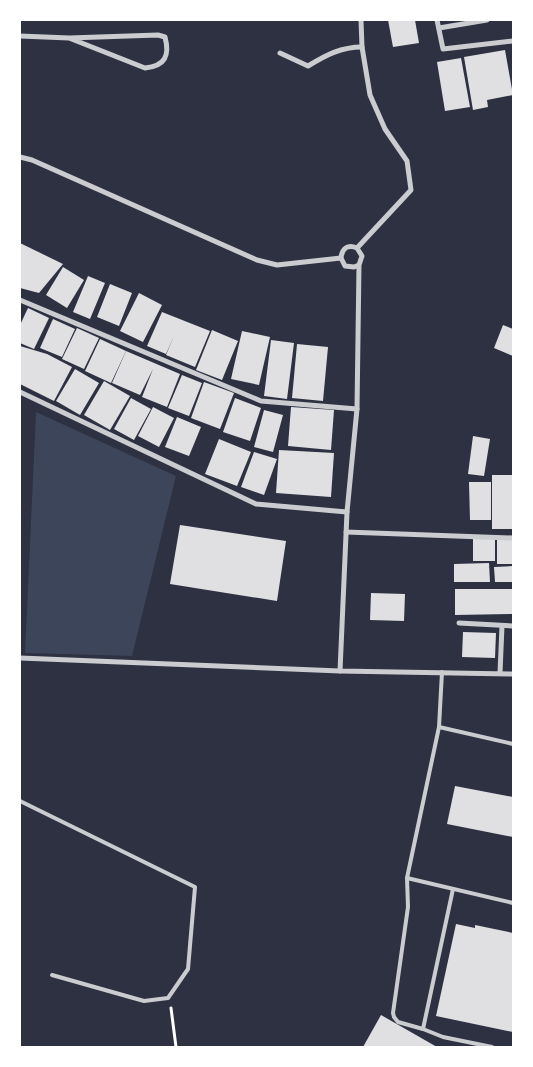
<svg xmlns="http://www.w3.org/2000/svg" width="533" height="1067" viewBox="0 0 533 1067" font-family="Cabin,sans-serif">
<rect width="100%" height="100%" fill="#2d3142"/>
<polygon fill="#3c4559" points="36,412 176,476 132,656 25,653"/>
<g fill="#e0e0e3">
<polygon points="388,20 415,20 419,43 393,47"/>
<polygon points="505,50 513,95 487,100 488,107 473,110 464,57"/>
<polygon points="461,58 470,107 445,111 437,62"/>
<polygon points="20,243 63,264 39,293 20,288"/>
<polygon points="63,267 84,280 67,308 46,295"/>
<polygon points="88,276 105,283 90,319 73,312"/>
<polygon points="110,284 132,293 119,326 97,317"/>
<polygon points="139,293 162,305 143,342 120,331"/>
<polygon points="28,308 49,318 34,349 20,343 20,325"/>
<polygon points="162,312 210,331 195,367 166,355 174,336 166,354 147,346"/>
<polygon points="53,319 75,329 62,357 40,348"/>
<polygon points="503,325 513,329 513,356 494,348"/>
<polygon points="77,328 99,338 84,369 62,359"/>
<polygon points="212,330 238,341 222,380 196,370"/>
<polygon points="242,331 270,337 259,385 231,379"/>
<polygon points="100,339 126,351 111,383 85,371"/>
<polygon points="271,340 294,343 287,399 264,396"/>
<polygon points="297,344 328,347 323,401 292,398"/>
<polygon points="20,346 47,354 72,367 54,401 20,384"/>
<polygon points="126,351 180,374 167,407 142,397 153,369 140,395 112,383"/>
<polygon points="75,369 99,383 80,415 56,401"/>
<polygon points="182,375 202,383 189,416 168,408"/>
<polygon points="104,381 130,396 110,430 84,415"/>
<polygon points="204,382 234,393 220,429 191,418"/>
<polygon points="131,398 151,409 134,440 114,429"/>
<polygon points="235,398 261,408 250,441 223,432"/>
<polygon points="153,407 174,418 159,447 138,436"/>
<polygon points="291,407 334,410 331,450 288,446"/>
<polygon points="264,410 283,415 273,452 254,447"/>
<polygon points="177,417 201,427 189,456 165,447"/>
<polygon points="473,436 490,439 484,476 468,474"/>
<polygon points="219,439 251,452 237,486 205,474"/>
<polygon points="279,450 334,453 331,497 276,493"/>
<polygon points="254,452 277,459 264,495 241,487"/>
<rect x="492" y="475" width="21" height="54"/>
<polygon points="469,482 491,482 491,520 470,520"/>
<polygon points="180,525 286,541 277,601 170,584"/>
<rect x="473" y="539" width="22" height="22"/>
<polygon points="497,539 513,540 513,564 497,564"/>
<polygon points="489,563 490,582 454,582 454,564"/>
<polygon points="513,566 513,582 495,582 494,567"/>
<polygon points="455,589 513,589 513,614 455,615"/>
<polygon points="371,593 405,594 404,621 370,620"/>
<polygon points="463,632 496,633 495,658 462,657"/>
<polygon points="455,786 513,797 513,837 447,824"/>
<polygon points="456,924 475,928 475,925 513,933 513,1032 436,1016"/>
<polygon points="381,1015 437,1047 363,1047"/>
</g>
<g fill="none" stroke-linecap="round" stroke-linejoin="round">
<polyline stroke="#fff" stroke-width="3" points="171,1008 176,1047"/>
<g stroke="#caccd0" stroke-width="4">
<polyline points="442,672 439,727 407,878 408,907 393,1013 394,1017 398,1022 423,1029 443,1037 492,1047"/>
<polyline points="439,727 513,744"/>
<polyline points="20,801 195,887 188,969 168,998 144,1001 52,975"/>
<polyline points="407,878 513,903"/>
<polyline points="423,1029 453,889"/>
</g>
<g stroke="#caccd0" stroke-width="5">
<polyline points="437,20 443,49 513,41"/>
<polyline points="439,28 487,20"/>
<path d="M20,36L69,38L158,35L165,37C170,56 165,66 145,68L69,38"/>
<path d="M280,53L308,66C326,55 341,47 362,47"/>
<polyline points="20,157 32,160 257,260 277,265 341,258"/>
<polyline points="357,248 411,190 407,161 385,129 370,95 362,47 361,20"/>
<polyline points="20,300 261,401 357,409"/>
<polyline points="20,392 256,504 347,512"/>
<polyline points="346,532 513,538"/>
<polyline points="459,623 513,626"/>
<polyline points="20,658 340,671 513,674"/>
<path d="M340,671L347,512L357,409L359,265L362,256L357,248C348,244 342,248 341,258L345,266L354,267L359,265"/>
<polyline points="500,673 502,626"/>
</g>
</g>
<rect width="533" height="1067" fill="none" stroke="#ffffff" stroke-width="42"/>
</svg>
